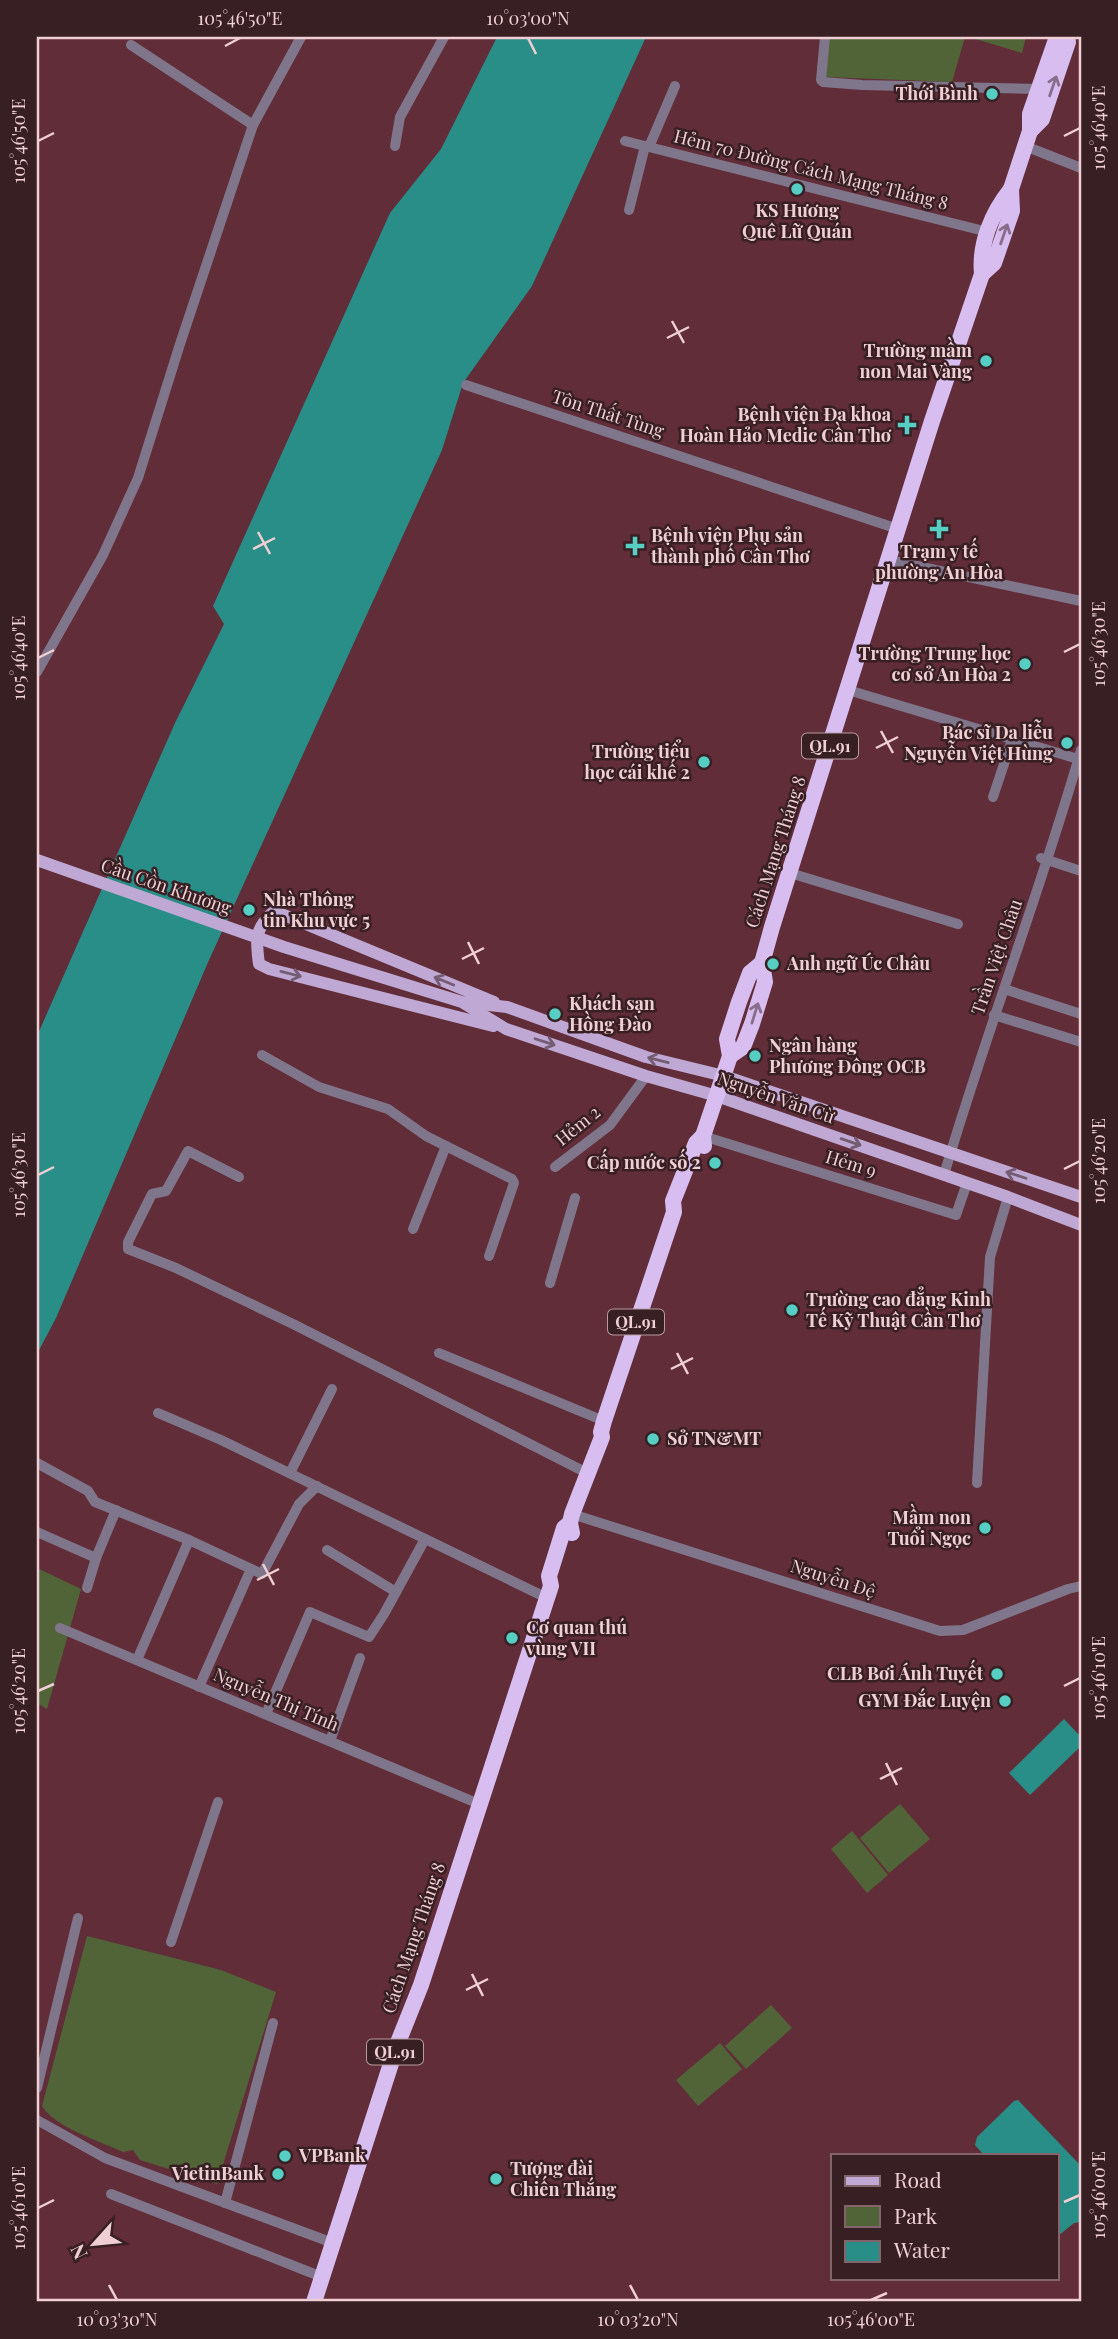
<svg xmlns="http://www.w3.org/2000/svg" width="1118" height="2339" viewBox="0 0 1118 2339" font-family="'Playfair Display',serif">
<rect width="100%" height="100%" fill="#612d39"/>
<g fill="#516438">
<polygon points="828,37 965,37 952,82 826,77"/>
<polygon points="969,37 1026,37 1022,53"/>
<polygon points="37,1568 81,1589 47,1709 37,1703"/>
<polygon points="900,1804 930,1839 889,1873 860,1838"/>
<polygon points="852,1831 888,1875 867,1893 831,1849"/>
<path d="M87,1936L221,1970L276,1992L217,2184L140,2160L133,2150L123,2152C100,2141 54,2127 42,2106Z"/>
<polygon points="771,2005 792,2028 746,2069 725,2046"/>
<polygon points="720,2043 742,2069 698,2106 676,2080"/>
</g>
<g fill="#298e87">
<polygon points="497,37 646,37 532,286 463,383 442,450 209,960 56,1318 37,1354 37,1036 175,723 224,624 213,606 390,213 441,149"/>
<polygon points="1064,1719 1081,1737 1081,1746 1030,1795 1009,1773"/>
<polygon points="1018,2100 1081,2166 1081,2222 1074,2223 1058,2236 1057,2155 984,2155 975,2145 977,2137 1014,2101"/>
</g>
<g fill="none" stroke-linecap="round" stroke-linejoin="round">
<g stroke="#80768b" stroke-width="10">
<polyline points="825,37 821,80 823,82 862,85 1038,89"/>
<polyline points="253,125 301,37"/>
<polyline points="625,141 988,232"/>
<polyline points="395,146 400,117 444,37"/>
<polyline points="1025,146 1081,168"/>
<polyline points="649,147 675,86"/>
<polyline points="629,210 645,146"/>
<polyline points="466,385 898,529"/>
<polyline points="889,560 1081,601"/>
<polyline points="37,672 103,555 138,478 180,344 253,125 131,45"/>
<polyline points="848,690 1078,759"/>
<polyline points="993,797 1012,740"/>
<polyline points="1041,858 1081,871"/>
<polyline points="790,873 958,924"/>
<polyline points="1004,989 1081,1014"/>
<polyline points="994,1015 1081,1042"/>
<polyline points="262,1055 319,1087 388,1109 426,1136 512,1179 514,1183 489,1256"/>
<polyline points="703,1136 956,1215 967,1183"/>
<polyline points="555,1167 610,1125 646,1076"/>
<path d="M944,1175C986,1032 1040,893 1081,750"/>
<polyline points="239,1177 188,1151 166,1191 152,1194 128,1242 128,1249 176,1268 293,1324 587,1473"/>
<polyline points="413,1229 446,1146"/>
<polyline points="550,1283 575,1198"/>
<polyline points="439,1353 604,1421"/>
<polyline points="158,1413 221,1440 547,1598"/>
<polyline points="37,1463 88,1491 95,1502 189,1540 262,1574 299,1504 317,1486"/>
<polyline points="290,1473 332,1389"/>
<polyline points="977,1483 990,1257 1008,1197"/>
<polyline points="572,1514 940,1631 963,1630 1068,1589 1081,1586"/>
<polyline points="37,1532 96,1558 116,1510"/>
<polyline points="327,1550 396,1592"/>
<polyline points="87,1588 96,1558"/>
<polyline points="60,1628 479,1804"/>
<polyline points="137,1660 189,1540"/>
<polyline points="199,1687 251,1569"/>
<polyline points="266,1714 310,1612 369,1637 384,1614 425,1539"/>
<polyline points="330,1741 360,1658"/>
<polyline points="171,1942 218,1802"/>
<polyline points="37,2088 78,1918"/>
<polyline points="37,2120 105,2158 333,2243"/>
<polyline points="111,2194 322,2277"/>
<polyline points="225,2203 273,2023"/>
</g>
<g stroke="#bfa9d4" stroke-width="12">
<polyline points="37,860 284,947 462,1002 507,1007 646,1057 724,1076 1081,1197"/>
<polyline points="465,1004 506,1029 646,1076 717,1096 1008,1197 1081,1225"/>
<path d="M493,1026L269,969L259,964C256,941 254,930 272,913L284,915L494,1002"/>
</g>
<g stroke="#d8bdf1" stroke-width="16">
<polyline points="1030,131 1042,119 1068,42 1067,37"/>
<polyline points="982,274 994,263 1012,211 1011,189 1030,131 1030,114 1057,37"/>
<path d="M730,1056L743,1047L752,1024L765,982L762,963L772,927L932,421L982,274C979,243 992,213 1011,189"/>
<polyline points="704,1146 703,1136 730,1056 727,1039 739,1002 750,973 762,963"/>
<polyline points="572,1533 570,1523 572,1514 602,1437 601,1432 604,1421 674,1212 673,1201 696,1143 703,1136"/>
<polyline points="314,2302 397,2045 421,1985 547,1598 551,1586 549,1576 564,1528 570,1523"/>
</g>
</g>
<defs><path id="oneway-shaft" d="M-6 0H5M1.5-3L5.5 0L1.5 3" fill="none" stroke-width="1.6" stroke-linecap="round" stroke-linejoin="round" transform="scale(1.75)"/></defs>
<g stroke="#886e8a">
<use href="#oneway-shaft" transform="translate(1053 86) rotate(-71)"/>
<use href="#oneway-shaft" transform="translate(1004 234) rotate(-71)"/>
<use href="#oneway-shaft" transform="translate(755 1013) rotate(-73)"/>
</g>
<g stroke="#745d73">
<use href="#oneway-shaft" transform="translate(291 974) rotate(14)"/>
<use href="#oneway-shaft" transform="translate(444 981) rotate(-158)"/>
<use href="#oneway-shaft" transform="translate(545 1042) rotate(18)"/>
<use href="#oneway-shaft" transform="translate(658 1060) rotate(-166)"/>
<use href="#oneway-shaft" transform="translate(851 1142) rotate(19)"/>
<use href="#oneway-shaft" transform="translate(1016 1175) rotate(-162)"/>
</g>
<path fill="none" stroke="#f0cfd4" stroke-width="2.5" d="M528,38L536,54M225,46L240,38M1064,136L1080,128M38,141L54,133M672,321L684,343M667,338L689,327M258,532L270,554M253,549L275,538M1064,652L1080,644M38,658L54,650M881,731L893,753M876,748L898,737M468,942L479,964M462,959L484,948M1064,1169L1080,1161M38,1175L54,1167M677,1353L688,1374M671,1369L693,1358M263,1564L274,1585M257,1580L279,1569M1064,1686L1080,1678M38,1691L54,1684M886,1763L897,1785M880,1779L902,1768M472,1974L483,1996M466,1990L488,1979M1064,2202L1080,2195M38,2208L54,2200M109,2285L117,2300M630,2285L638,2300M871,2300L887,2293"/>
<g fill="#56cec4" stroke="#371f23" stroke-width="2.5">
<circle cx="992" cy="94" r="7"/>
<circle cx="797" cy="189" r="7"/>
<circle cx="986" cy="361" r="7"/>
<path d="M903.5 414.5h7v7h7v7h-7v7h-7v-7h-7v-7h7z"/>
<path d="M935.5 518.5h7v7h7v7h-7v7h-7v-7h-7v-7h7z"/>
<path d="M631.5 535.5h7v7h7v7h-7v7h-7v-7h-7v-7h7z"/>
<circle cx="1025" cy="664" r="7"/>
<circle cx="1067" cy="743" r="7"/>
<circle cx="704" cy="762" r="7"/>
<circle cx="249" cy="910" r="7"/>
<circle cx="773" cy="964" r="7"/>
<circle cx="555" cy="1014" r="7"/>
<circle cx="755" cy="1056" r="7"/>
<circle cx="715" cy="1163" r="7"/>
<circle cx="792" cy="1310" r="7"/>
<circle cx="653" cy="1439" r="7"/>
<circle cx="985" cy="1528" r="7"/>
<circle cx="512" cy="1638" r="7"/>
<circle cx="997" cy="1674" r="7"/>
<circle cx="1005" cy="1701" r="7"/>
<circle cx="285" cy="2156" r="7"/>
<circle cx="278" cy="2174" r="7"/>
<circle cx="496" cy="2179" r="7"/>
</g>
<g text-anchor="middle" stroke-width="5" stroke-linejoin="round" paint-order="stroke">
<g fill="#371f23" stroke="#b89a9f" stroke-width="2">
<rect x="802" y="733.5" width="56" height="25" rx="5"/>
<rect x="608" y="1309.5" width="56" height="25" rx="5"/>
<rect x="367" y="2039.5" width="56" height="25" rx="5"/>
</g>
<g font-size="16" font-weight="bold" fill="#f0cfd4">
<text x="830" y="752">QL.91</text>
<text x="636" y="1328">QL.91</text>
<text x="395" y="2058">QL.91</text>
</g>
<g font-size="18" font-weight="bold" fill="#f0cfd4" stroke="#371f23" text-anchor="end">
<text x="978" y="100">Thới Bình</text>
<text x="797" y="217" text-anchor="middle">KS Hương<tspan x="797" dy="21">Quê Lữ Quán</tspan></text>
<text x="972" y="357">Trường mầm<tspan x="972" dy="21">non Mai Vàng</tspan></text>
<text x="891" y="421">Bệnh viện Đa khoa<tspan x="891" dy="21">Hoàn Hảo Medic Cần Thơ</tspan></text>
<text x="651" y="542" text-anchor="start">Bệnh viện Phụ sản<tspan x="651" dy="21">thành phố Cần Thơ</tspan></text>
<text x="939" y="558" text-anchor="middle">Trạm y tế<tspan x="939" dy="21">phường An Hòa</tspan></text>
<text x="1011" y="660">Trường Trung học<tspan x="1011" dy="21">cơ sở An Hòa 2</tspan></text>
<text x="1053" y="739">Bác sĩ Da liễu<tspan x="1053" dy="21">Nguyễn Việt Hùng</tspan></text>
<text x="690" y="758">Trường tiểu<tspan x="690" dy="21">học cái khế 2</tspan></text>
<text x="263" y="906" text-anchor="start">Nhà Thông<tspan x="263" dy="21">tin Khu vực 5</tspan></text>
<text x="787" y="970" text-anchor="start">Anh ngữ Úc Châu</text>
<text x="569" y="1010" text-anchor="start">Khách sạn<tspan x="569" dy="21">Hồng Đào</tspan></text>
<text x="769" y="1052" text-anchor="start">Ngân hàng<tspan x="769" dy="21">Phương Đông OCB</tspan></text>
<text x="701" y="1169">Cấp nước số 2</text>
<text x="806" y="1306" text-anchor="start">Trường cao đẳng Kinh<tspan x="806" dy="21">Tế Kỹ Thuật Cần Thơ</tspan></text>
<text x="667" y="1445" text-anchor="start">Sở TN&amp;MT</text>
<text x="971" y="1524">Mầm non<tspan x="971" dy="21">Tuổi Ngọc</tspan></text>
<text x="526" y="1634" text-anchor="start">Cơ quan thú<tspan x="526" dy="21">vùng VII</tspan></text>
<text x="983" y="1680">CLB Bơi Ánh Tuyết</text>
<text x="991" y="1707">GYM Đắc Luyện</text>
<text x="299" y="2162" text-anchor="start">VPBank</text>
<text x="510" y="2175" text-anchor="start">Tượng đài<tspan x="510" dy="21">Chiến Thắng</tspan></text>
<text x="264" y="2180">VietinBank</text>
</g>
<g font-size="18" fill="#f0cfd4" stroke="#371f23">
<text transform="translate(811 170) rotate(14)" y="6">Hẻm 70 Đường Cách Mạng Tháng 8</text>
<text transform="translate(608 414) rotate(18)" y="6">Tôn Thất Tùng</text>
<text transform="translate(776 852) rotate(-72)" y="6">Cách Mạng Tháng 8</text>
<text transform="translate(166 887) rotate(19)" y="6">Cầu Cồn Khương</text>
<text transform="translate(997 957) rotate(-71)" y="6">Trần Việt Châu</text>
<text transform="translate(776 1098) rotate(19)" y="6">Nguyễn Văn Cừ</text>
<text transform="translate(578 1126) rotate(-39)" y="6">Hẻm 2</text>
<text transform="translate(851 1164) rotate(17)" y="6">Hẻm 9</text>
<text transform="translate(833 1579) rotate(18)" y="6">Nguyễn Đệ</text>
<text transform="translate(276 1700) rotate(23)" y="6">Nguyễn Thị Tính</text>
<text transform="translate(414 1938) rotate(-71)" y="6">Cách Mạng Tháng 8</text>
</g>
</g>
<rect width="1118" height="2339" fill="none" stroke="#371f23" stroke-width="77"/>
<rect x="831" y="2154" width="228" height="126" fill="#371f23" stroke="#81656a" stroke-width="2"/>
<rect x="845" y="2176" width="35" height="10" fill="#bfa9d4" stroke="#81656a" stroke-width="2"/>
<text x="894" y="2188" font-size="21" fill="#f0cfd4">Road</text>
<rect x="845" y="2206" width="35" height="21" fill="#516438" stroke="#81656a" stroke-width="2"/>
<text x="894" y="2224" font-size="21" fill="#f0cfd4">Park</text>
<rect x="845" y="2241" width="35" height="21" fill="#298e87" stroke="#81656a" stroke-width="2"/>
<text x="894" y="2258" font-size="21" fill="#f0cfd4">Water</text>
<g transform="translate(94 2244) rotate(243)" stroke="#371f23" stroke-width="5" paint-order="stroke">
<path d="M0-5L12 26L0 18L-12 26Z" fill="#f0cfd4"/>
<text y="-10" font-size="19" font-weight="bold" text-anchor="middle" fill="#f0cfd4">N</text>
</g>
<rect x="38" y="38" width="1042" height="2262" fill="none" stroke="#f0cfd4" stroke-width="2.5"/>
<g font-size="18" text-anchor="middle" fill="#f0cfd4">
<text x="240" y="25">105°46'50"E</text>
<text x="528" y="25">10°03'00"N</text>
<text transform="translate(1099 128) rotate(-90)" y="6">105°46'40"E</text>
<text transform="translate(19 141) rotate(-90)" y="6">105°46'50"E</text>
<text transform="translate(1099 644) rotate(-90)" y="6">105°46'30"E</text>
<text transform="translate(19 658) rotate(-90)" y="6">105°46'40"E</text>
<text transform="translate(1099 1161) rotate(-90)" y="6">105°46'20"E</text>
<text transform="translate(19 1175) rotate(-90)" y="6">105°46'30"E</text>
<text transform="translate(1099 1678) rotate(-90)" y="6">105°46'10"E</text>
<text transform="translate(19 1691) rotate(-90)" y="6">105°46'20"E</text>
<text transform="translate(1099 2195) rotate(-90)" y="6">105°46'00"E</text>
<text transform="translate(19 2208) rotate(-90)" y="6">105°46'10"E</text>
<text x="117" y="2326">10°03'30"N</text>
<text x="638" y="2326">10°03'20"N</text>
<text x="871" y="2326">105°46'00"E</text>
</g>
</svg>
